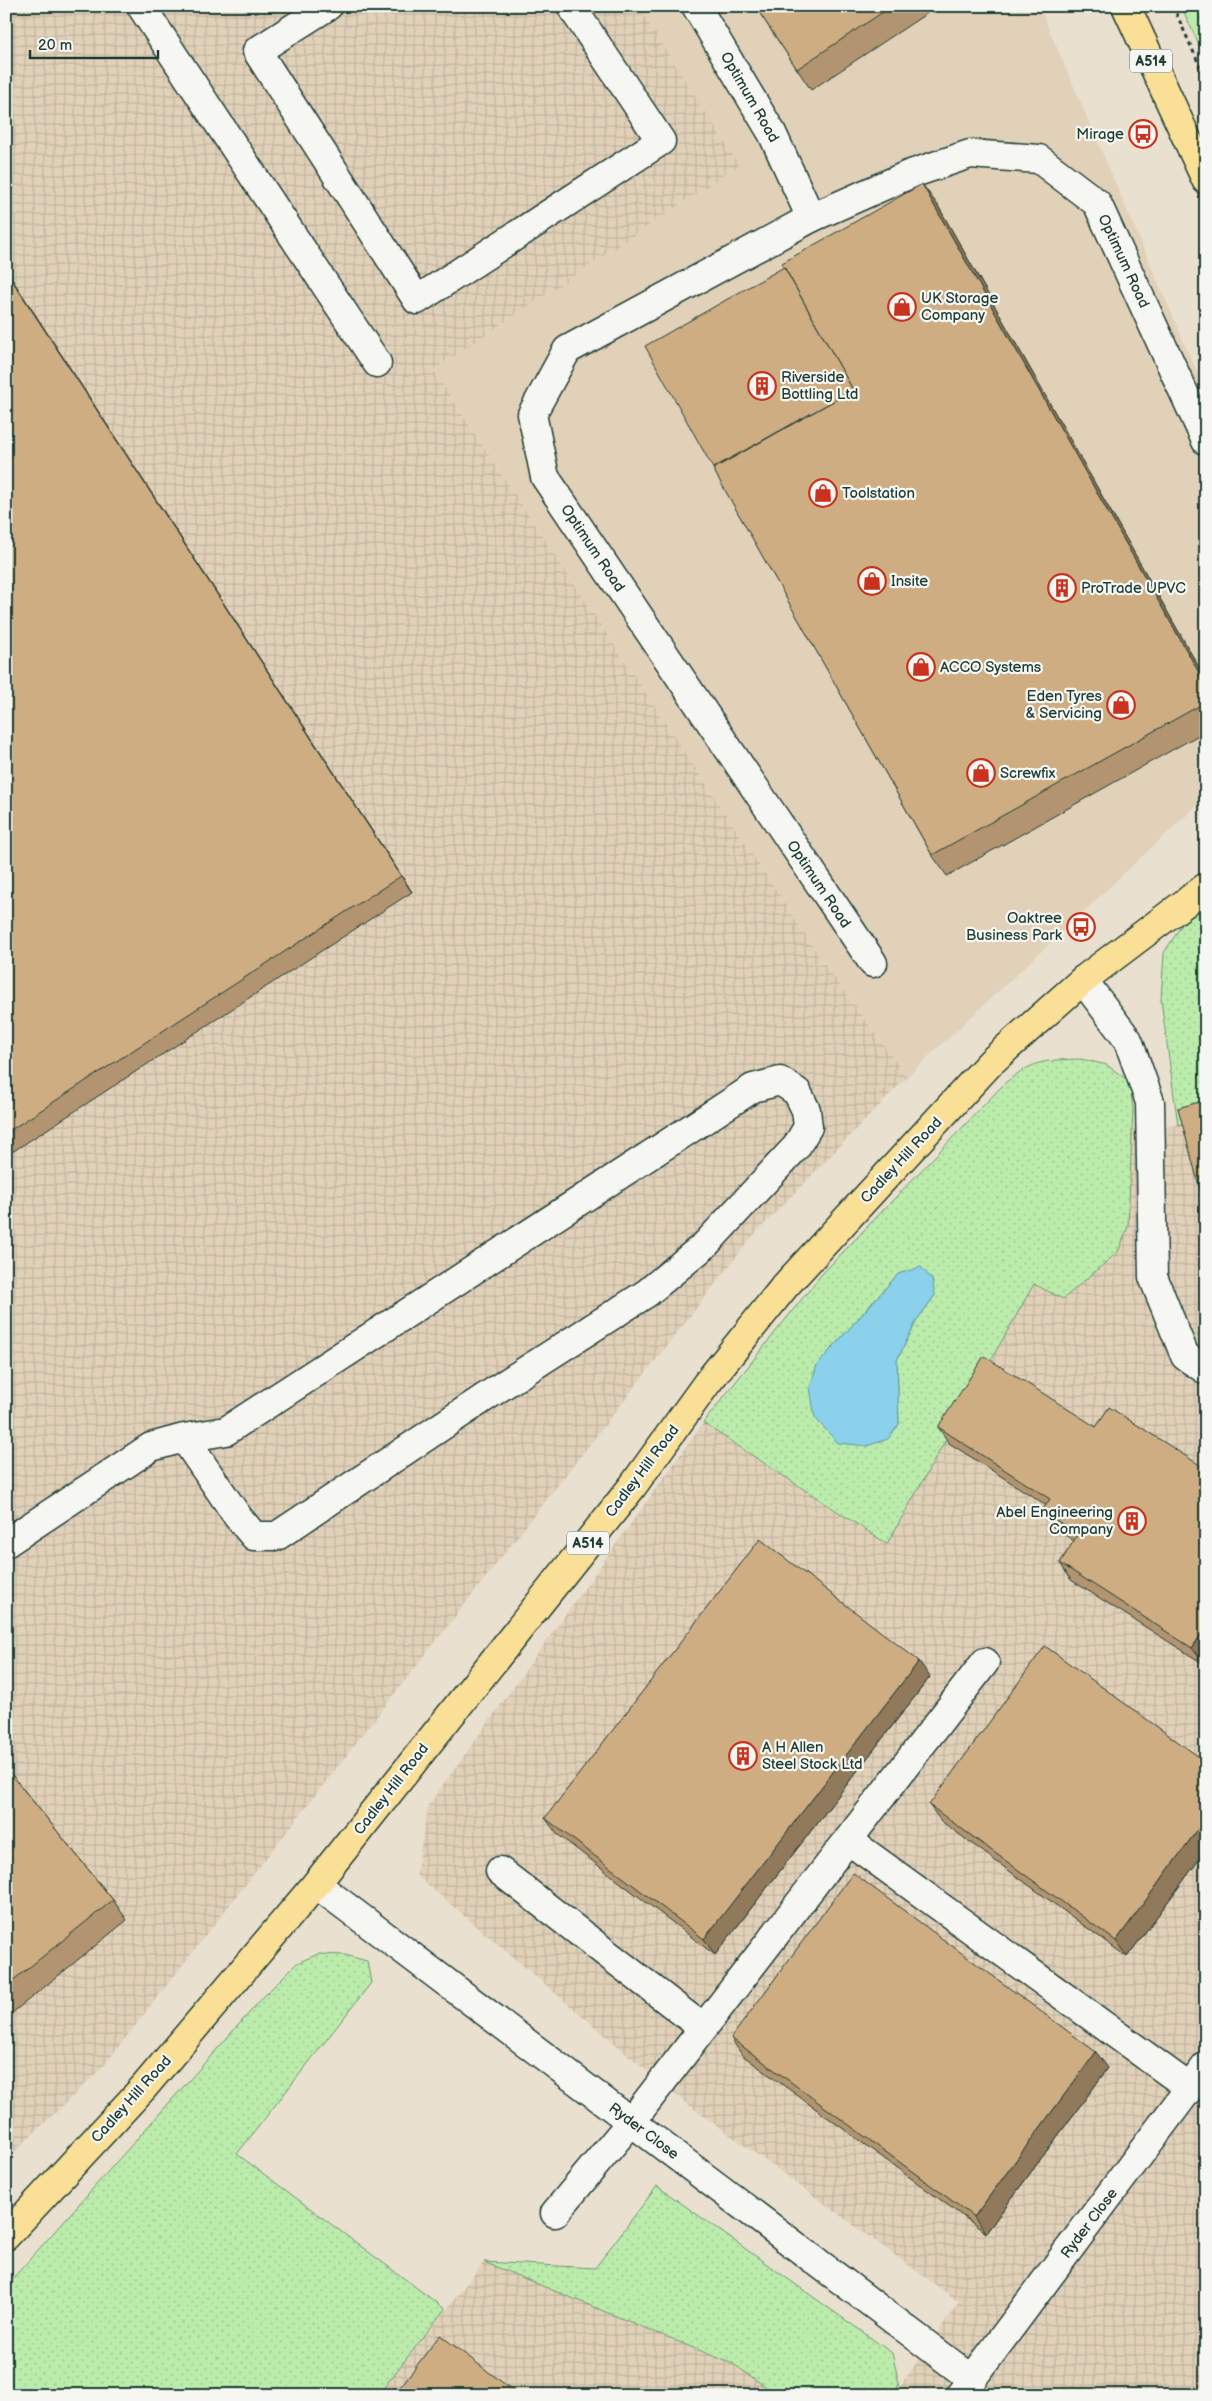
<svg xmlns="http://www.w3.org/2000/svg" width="1212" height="2401" viewBox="0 0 1212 2401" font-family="'Balsamiq Sans',sans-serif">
<defs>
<pattern id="industrial-grid" width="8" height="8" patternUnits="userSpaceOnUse" patternTransform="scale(1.25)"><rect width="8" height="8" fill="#e2d1b9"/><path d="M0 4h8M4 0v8" fill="none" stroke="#c1b4a0"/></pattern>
<pattern id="grass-dots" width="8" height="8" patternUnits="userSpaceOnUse" patternTransform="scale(1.25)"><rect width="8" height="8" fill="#bbecab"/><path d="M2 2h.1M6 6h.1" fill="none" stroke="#a0cb94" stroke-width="1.8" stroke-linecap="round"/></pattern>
<pattern id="forest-firs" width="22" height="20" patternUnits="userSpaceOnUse" patternTransform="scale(1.25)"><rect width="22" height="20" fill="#bbecab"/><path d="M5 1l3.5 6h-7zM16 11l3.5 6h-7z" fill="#a0cb94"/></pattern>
</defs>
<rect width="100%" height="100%" fill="#eae0d0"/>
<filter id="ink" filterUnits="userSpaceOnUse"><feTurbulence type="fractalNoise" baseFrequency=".02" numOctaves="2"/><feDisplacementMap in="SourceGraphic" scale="10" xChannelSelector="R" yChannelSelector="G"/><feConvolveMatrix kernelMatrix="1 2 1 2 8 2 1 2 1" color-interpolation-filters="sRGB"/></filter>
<g filter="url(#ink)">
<polygon fill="#e2d1b9" points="638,6 1039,6 1206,393 1206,797 907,1077 824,963 433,370 738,165"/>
<g fill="url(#industrial-grid)">
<polygon points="6,6 638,6 739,165 433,370 824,963 907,1077 752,1237 102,2068 6,2160"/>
<polygon points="1206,1116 1206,2395 894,2395 959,2302 679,2098 416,1875 428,1806 703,1423 887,1544 1034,1284 1128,1227 1132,1129 1178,1125"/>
<polygon points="484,2262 735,2365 777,2395 378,2395"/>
</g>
<g fill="url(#grass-dots)" stroke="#6d9470" fill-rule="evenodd">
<polygon points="1206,907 1206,1116 1178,1125 1161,1000 1164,953 1183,923"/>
<path d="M1081,1059L1107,1065L1130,1082L1133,1109L1128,1227L1118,1252L1063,1299L1034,1284L887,1544L703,1423L821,1275L1005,1083C1034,1060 1045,1060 1081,1059ZM898,1274L935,1295L917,1320L897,1360L899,1424L810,1388L817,1365Z"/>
<polygon points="318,1954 345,1955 367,1961 371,1983 237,2154 445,2309 378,2395 6,2395 6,2286 266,1994 297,1963"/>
<polygon points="657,2186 892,2353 899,2383 894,2395 777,2395 735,2365 484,2262 595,2268"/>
</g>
<polygon fill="url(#forest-firs)" stroke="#6d9470" points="1181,6 1206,6 1206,60"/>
<polygon fill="#8bd1ec" stroke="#6096a2" points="921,1267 932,1279 935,1295 917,1320 897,1360 899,1424 888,1439 867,1446 838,1443 815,1418 810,1388 817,1365 898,1274"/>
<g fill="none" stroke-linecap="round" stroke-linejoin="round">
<defs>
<g id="minor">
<polyline points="141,6 377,363"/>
<polyline points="328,6 257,51 417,300 661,141 571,6"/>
<polyline points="696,6 772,133 811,218 567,350 532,414 545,477 873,963"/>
<polyline points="811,218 908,175 970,154 1039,159 1097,203 1206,441"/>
<polyline points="1083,980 1128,1040 1150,1102 1153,1277 1185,1356 1206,1370"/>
<polyline points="6,1543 151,1447 184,1438 226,1431 753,1088 780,1081 797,1092 806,1110 808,1127 796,1147 706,1244 647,1293 508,1382 277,1536 254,1536 238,1517 184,1438"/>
<polyline points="848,1840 1190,2088"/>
<polyline points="500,1871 703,2028"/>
<polyline points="316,1884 972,2379"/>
<polyline points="555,2213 631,2122 985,1662"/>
<polyline points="960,2395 1206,2066"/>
</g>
<g id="major">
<polyline points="1126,6 1206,180"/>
<polyline points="6,2236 144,2087 316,1884 632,1487 707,1383 785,1286 991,1062 1083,980 1206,887"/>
</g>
</defs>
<use href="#minor" stroke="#1f3d34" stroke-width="31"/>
<use href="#major" stroke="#1f3d34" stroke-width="31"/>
<polyline stroke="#1f3d34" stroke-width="3" stroke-dasharray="4 4" stroke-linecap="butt" points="1173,6 1206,80"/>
<use href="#minor" stroke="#f6f6f2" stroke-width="28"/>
<use href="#major" stroke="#fadf96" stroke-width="28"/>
</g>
<g fill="#b29570" stroke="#1f3d34">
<polygon points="755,6 938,6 811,90"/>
<polygon points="937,204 1206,680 1206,731 947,876 932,855 713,468"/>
<polygon points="6,270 412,892 6,1156"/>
<polygon points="1206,1100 1206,1200 1201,1193"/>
<polygon points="938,1427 1096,1427 1204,1664 1071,1580 1060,1563 1074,1541 1053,1527 1042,1511 1046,1505 949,1443"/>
<polygon points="930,1677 715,1955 557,1834 545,1818"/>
<polygon points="1206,1762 1206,1850 1127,1957 941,1821 929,1805"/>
<polygon points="6,1768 113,1900 127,1920 6,2018"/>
<polygon points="731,2038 1108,2068 986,2233 742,2055"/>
</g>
<g fill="#91795b" stroke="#1f3d34">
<polygon points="922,184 937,204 1206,680 1206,685"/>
<polygon points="6,270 412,892 401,876 6,271"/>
<polygon points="1206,1627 1206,1661 1204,1664 1192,1648"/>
<polygon points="919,1661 930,1677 715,1955 704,1939"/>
<polygon points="1206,1818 1206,1850 1127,1957 1116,1941"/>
<polygon points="1096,2052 1108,2068 986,2233 974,2217"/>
</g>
<g fill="#cfad82" stroke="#1f3d34">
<polygon points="755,6 892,6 797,69"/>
<polygon points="922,184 1206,685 1206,702 932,855 713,469 853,390 782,263"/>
<polygon points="784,267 853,390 713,468 645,346"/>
<polygon points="6,271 401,876 6,1133"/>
<polygon points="1206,1100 1206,1191 1201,1193 1178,1108"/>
<polygon points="984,1356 1096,1427 1109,1407 1206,1469 1206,1627 1192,1648 1060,1563 1078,1534 1042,1511 1050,1499 938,1427"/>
<polygon points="760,1539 919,1661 704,1939 545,1818"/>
<polygon points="1045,1646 1206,1762 1206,1818 1116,1941 929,1805"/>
<polygon points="6,1768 113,1900 6,1986"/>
<polygon points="853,1873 1096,2052 974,2217 731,2038"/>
<polygon points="440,2335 519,2395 394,2395"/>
</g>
</g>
<defs>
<symbol id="bus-ring" viewBox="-11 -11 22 22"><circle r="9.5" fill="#f6f6f2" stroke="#c8321e" stroke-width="1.5"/><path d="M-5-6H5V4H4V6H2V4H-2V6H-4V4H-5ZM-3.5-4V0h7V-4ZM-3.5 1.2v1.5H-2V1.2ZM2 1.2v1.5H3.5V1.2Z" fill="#c8321e"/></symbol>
<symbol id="shop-ring" viewBox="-11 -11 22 22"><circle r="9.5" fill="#f6f6f2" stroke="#c8321e" stroke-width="1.5"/><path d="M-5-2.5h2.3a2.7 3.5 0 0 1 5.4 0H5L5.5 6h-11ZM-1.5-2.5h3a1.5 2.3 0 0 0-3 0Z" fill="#c8321e"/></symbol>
<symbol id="building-ring" viewBox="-11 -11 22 22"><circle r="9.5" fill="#f6f6f2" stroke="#c8321e" stroke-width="1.5"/><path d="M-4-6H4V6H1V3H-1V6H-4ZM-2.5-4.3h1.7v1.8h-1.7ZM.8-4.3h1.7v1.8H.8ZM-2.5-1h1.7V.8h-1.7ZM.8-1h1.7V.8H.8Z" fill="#c8321e"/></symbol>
</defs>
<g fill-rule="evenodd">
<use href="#bus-ring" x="1127" y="118" width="32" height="32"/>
<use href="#shop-ring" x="886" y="291" width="32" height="32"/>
<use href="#building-ring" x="746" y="370" width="32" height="32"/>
<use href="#shop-ring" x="807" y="477" width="32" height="32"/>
<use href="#shop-ring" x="856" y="565" width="32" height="32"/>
<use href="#building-ring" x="1046" y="572" width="32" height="32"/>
<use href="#shop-ring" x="905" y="651" width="32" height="32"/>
<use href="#shop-ring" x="1105" y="689" width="32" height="32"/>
<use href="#shop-ring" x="965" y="757" width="32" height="32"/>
<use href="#bus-ring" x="1065" y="911" width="32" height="32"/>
<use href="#building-ring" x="1116" y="1505" width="32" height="32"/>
<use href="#building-ring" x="727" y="1740" width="32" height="32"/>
</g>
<g text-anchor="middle" stroke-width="4.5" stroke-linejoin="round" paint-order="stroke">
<g fill="#f6f6f2" stroke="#60746d" stroke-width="1">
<rect x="1130" y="49.5" width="42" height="23" rx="4"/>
<rect x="567" y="1531.5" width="42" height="23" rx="4"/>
</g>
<g font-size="14" font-weight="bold" fill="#1f3d34">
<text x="1151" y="66">A514</text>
<text x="588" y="1548">A514</text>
</g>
<g font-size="15" fill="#1f3d34" stroke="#f6f6f2">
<text transform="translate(750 97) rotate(60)" y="5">Optimum Road</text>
<text transform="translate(1124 261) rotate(65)" y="5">Optimum Road</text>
<text transform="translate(593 548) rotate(56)" y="5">Optimum Road</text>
<text transform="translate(819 884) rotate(56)" y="5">Optimum Road</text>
<text transform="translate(901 1160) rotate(-47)" y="5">Cadley Hill Road</text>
<text transform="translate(642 1471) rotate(-53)" y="5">Cadley Hill Road</text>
<text transform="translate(391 1789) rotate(-52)" y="5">Cadley Hill Road</text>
<text transform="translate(131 2099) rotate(-48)" y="5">Cadley Hill Road</text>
<text transform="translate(644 2131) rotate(37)" y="5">Ryder Close</text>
<text transform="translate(1089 2223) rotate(-53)" y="5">Ryder Close</text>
</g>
<g font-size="15" fill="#1f3d34" stroke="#f6f6f2" text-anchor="start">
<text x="1124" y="139" text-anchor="end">Mirage</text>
<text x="921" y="303">UK Storage<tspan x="921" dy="17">Company</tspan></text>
<text x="781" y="382">Riverside<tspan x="781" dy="17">Bottling Ltd</tspan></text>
<text x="842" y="498">Toolstation</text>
<text x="891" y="586">Insite</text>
<text x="1081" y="593">ProTrade UPVC</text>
<text x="940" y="672">ACCO Systems</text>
<text x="1102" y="701" text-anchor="end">Eden Tyres<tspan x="1102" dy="17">&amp; Servicing</tspan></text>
<text x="1000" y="778">Screwfix</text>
<text x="1062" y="923" text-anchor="end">Oaktree<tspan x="1062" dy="17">Business Park</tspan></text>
<text x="1113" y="1517" text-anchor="end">Abel Engineering<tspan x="1113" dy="17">Company</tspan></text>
<text x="762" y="1752">A H Allen<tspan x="762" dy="17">Steel Stock Ltd</tspan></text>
</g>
</g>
<rect width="1212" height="2401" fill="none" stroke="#f6f6f2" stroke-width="25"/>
<rect x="12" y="12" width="1187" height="2376" fill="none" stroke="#1f3d34" stroke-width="2" filter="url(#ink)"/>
<path d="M30 50v8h128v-8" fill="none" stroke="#1f3d34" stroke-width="2.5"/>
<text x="38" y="50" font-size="15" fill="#1f3d34" stroke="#f6f6f2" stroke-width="4" paint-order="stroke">20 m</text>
</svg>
